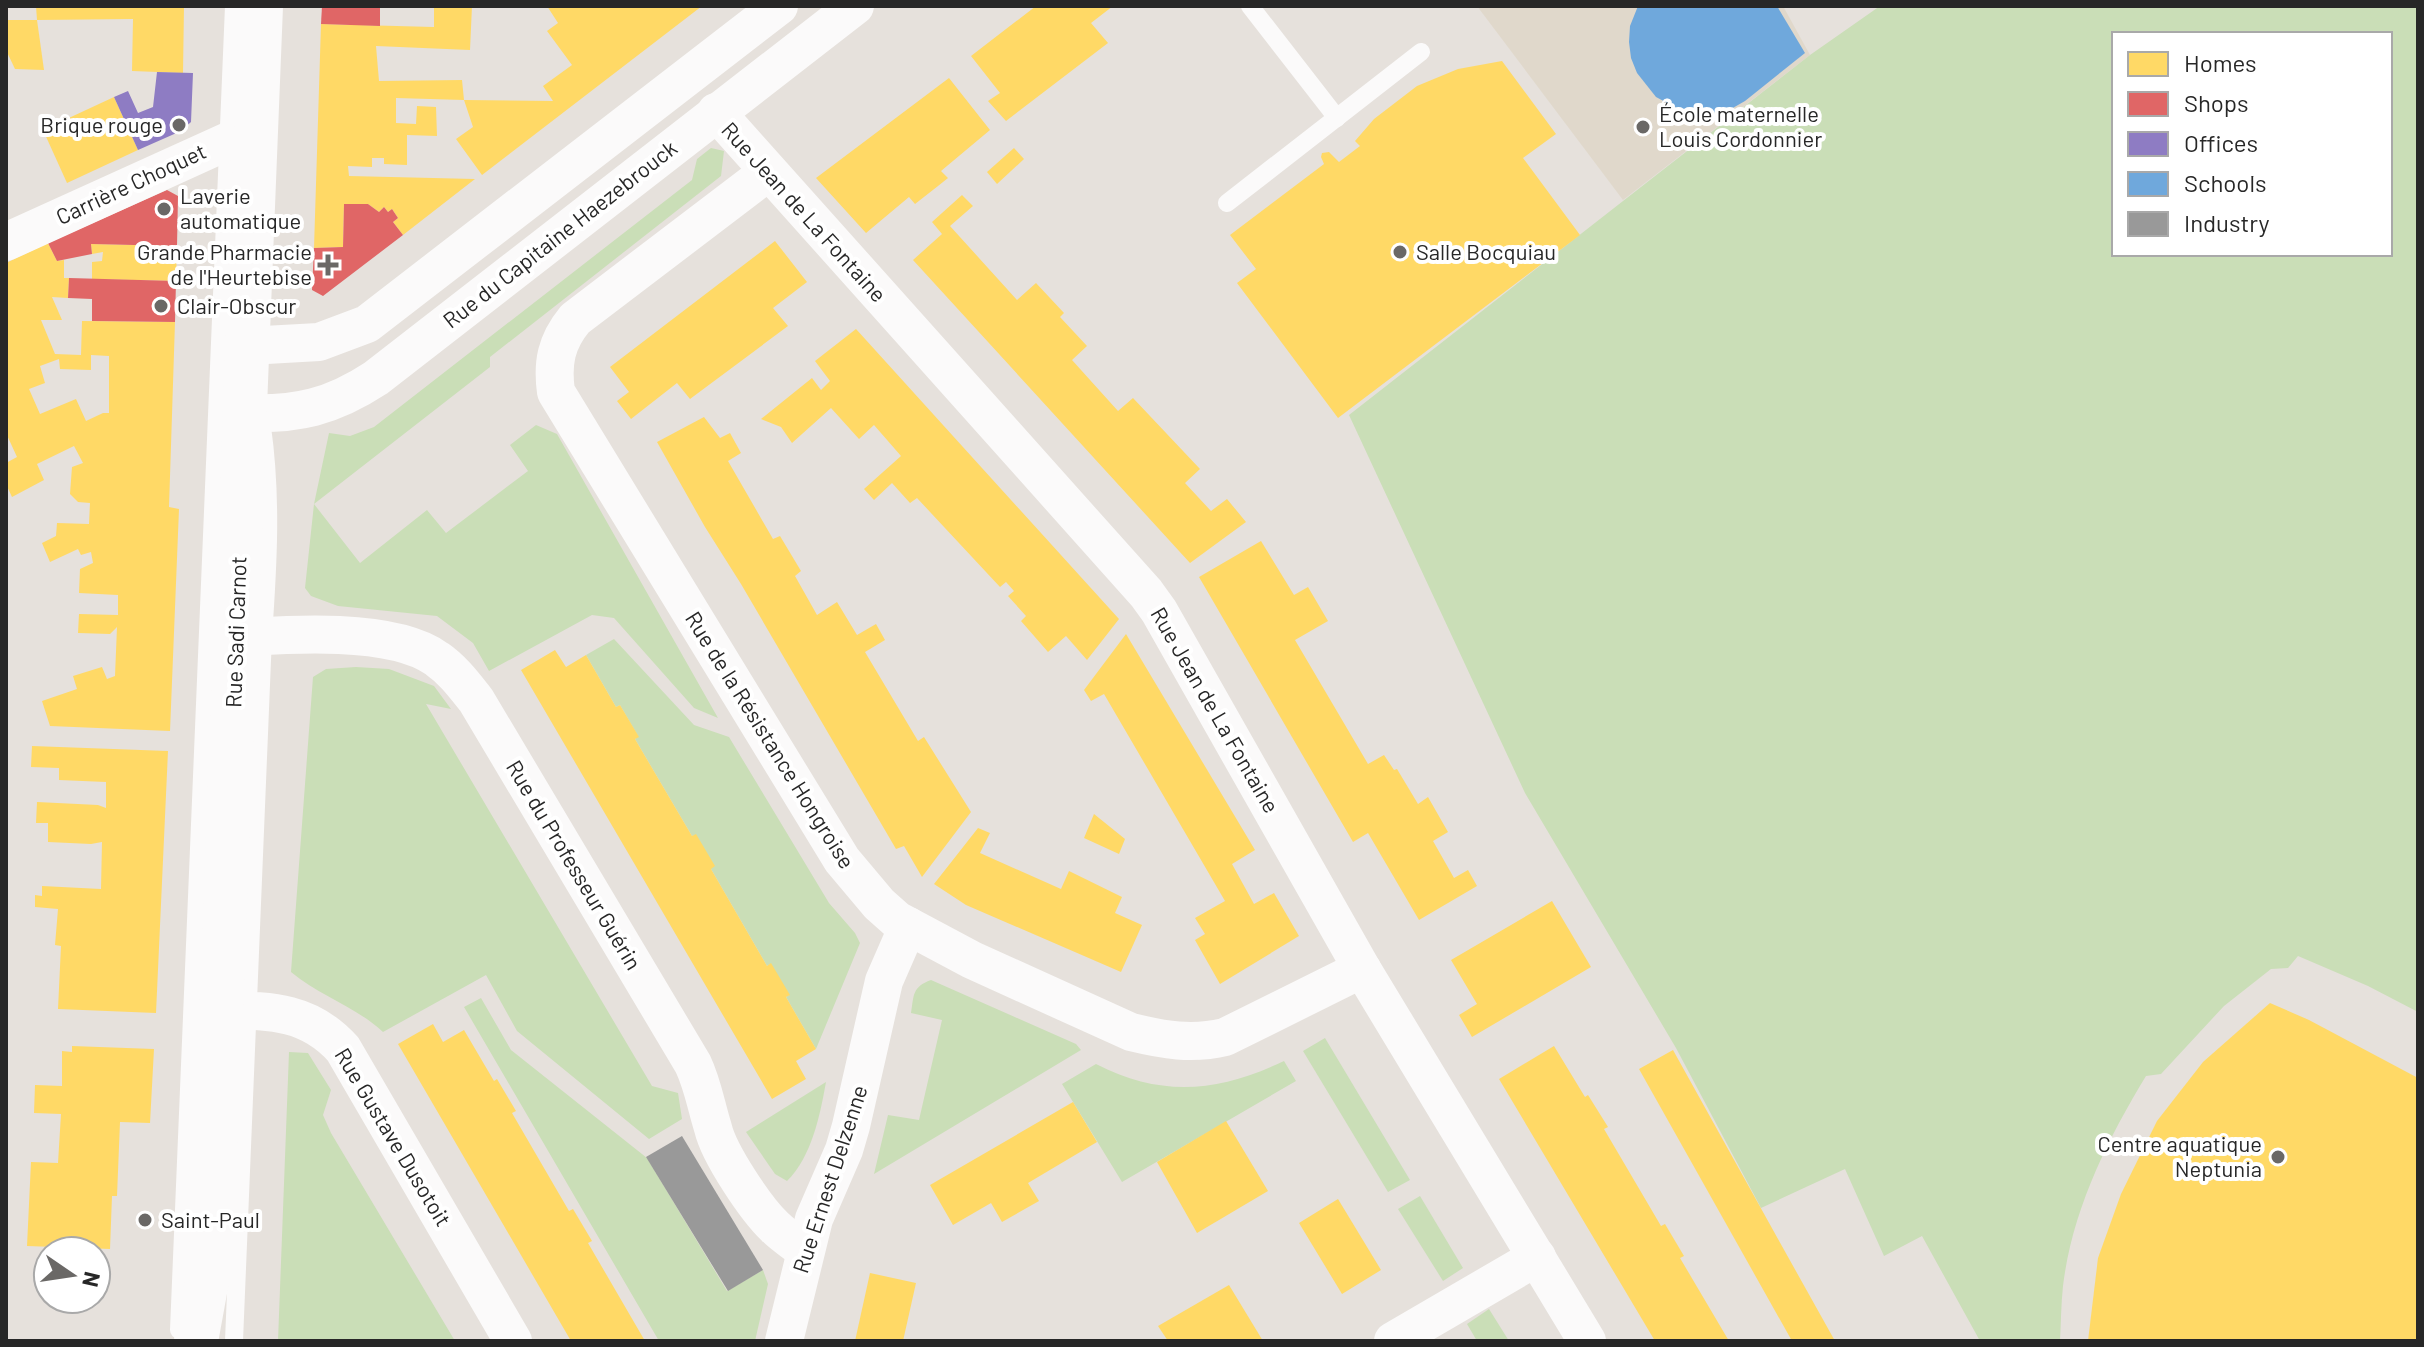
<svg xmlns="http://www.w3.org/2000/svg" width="2424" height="1347" viewBox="0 0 2424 1347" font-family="Barlow,sans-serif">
<rect width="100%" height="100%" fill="#e6e1dc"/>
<polygon fill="#e0d8cb" points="1477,6 1783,6 1810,55 1623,200"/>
<g fill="#cadeb7" fill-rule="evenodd">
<path d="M1880,6H2418V1012L2368,986L2298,956L2288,968L2271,969L2224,1006L2161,1074L2146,1076C2107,1140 2072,1211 2063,1286C2061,1304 2061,1323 2060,1341H1980L1922,1236L1884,1256L1845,1169L1761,1208L1676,1048L1525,793L1349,415L1810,55ZM2114,34H2390V254H2114Z"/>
<polygon points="711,148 724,151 721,176 490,357 490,367 314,504 360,563 427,510 446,533 528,471 510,445 536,425 557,434 718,718 694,708 614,618 592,615 489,671 473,643 437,616 338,606 311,596 305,588 314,504 329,433 350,436 374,427 692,180 697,159"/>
<polygon points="614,639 694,725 729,737 829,903 855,933 860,943 816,1049 786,997 789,995 770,964 767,966 711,869 696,835 692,836 635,739 638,736 620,705 616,707 586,655"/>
<path d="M356,667L389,669L434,686L451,709L426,704L652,1086L678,1093L682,1119L649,1139L517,1031L486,975L383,1032C355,1006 321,997 291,972L313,677L326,669Z"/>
<path d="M931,980L1076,1044L1081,1050L874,1174L888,1115L919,1120L942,1020L911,1013C914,995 912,987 931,980Z"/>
<polygon points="481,998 511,1050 647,1158 727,1291 763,1270 768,1284 755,1341 659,1341 464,1007"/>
<polygon points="1325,1038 1410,1180 1388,1192 1303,1051"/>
<polygon points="289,1052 308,1053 331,1090 323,1115 331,1133 455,1341 278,1341"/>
<path d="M1284,1061L1296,1081L1122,1182L1062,1084L1096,1064C1162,1098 1219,1092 1284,1061Z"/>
<path d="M826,1082C820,1115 812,1156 787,1181L775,1174L746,1132Z"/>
<polygon points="1420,1196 1463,1268 1443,1281 1398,1209"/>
<polygon points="1489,1309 1509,1341 1477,1341 1467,1324"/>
</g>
<g fill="#ffd966" fill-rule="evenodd">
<polygon points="36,6 82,6 82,8 91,8 91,6 184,6 183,73 132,71 133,19 37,20"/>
<polygon points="434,6 472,6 470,50 376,46 379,81 462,80 464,100 553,101 543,86 572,65 547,31 558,23 547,6 702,6 482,175 456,139 473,127 464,100 396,98 396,123 416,124 417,106 436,107 437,136 407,135 407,165 384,164 384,158 372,158 372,167 348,166 349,176 475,179 403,235 393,222 398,218 392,209 388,212 384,207 379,212 368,204 344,204 343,247 314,248 321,24 434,27"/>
<polygon points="1036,6 1113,6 1091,23 1108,43 1006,121 988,101 1000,93 971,56"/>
<polygon points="6,20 37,20 44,70 15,69 6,50"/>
<polygon points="1502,61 1556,134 1523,158 1580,235 1338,418 1237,283 1256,269 1230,235 1324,164 1321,157 1322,153 1329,152 1339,162 1360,146 1355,141 1374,119 1417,86 1458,69"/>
<polygon points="949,78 990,130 941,171 948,178 938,186 915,204 909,197 866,233 816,178"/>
<polygon points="114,97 138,150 67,183 43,130"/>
<polygon points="1014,148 1024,159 997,184 987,172"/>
<polygon points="962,195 973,206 950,226 1017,300 1036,283 1064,313 1060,317 1087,346 1072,360 1118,411 1133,398 1200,469 1185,483 1211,511 1227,499 1246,522 1190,563 913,260 942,234 932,222"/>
<polygon points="775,241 807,282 773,308 788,326 690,399 677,383 631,419 617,401 629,392 610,367"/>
<path d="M48,243L57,261L64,260V278H69L68,298L52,297L62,320H41L55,354L81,355L82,321L175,322L169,507L179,509L170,731L50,726L42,701L77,689L73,676L102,667L107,679L115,676L117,627L110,634L78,633L79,614L118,615V595L79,593L80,569L93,563L91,552L81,555L78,549L50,562L42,543L56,536L57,523L89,524L90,503L78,502L70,494L72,467L83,463L74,446L37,464L44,480L12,497L6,484V463L17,457L6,433V263ZM91,355L109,356V413H103L86,421L76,399L40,414L29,389L45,383L40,366L59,359L60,369L91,370Z"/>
<polygon points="91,244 177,246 176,281 92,279 92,262 102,261 103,252 92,254"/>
<polygon points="856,329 1119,619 1087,660 1066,636 1048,652 1021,621 1026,616 1008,596 1014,591 1006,582 1000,587 917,498 910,503 892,483 874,500 864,489 901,456 874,425 859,439 831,408 792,443 781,427 761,419 812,378 821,390 830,381 815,361"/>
<polygon points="704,417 720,438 730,433 741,453 728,461 773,539 780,536 801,571 795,576 817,615 837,602 857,635 876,624 885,640 865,652 918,741 924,737 971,812 922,877 904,846 896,849 741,584 705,527 657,442"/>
<polygon points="1261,541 1294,595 1308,587 1328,621 1295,640 1368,764 1384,755 1394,770 1397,769 1418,804 1428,797 1448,832 1433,841 1454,878 1468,870 1477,886 1419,920 1368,833 1353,842 1199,577"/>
<polygon points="1126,634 1255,850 1232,864 1254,904 1274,893 1299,936 1220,984 1195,940 1205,934 1195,918 1225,901 1104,694 1091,701 1084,690"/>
<polygon points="555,650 566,667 586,655 616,707 620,705 639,737 635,739 692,836 696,834 715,866 711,869 767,966 771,963 790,995 786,997 816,1049 796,1061 806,1079 772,1099 521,670"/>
<polygon points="32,746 168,751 156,1013 58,1009 61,946 55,945 58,909 35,907 35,895 42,896 42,886 101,889 102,842 91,844 48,842 48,823 36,823 37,802 98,805 106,808 106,782 59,780 59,768 31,767"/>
<polygon points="1094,814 1125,839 1119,854 1084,838"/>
<polygon points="978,828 990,833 980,853 1061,889 1069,871 1122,897 1115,913 1142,925 1121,972 966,905 934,884"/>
<polygon points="1552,901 1591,967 1472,1037 1459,1015 1477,1004 1451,960"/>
<polygon points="2270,1003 2309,1020 2418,1078 2418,1341 2088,1341 2098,1258 2121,1194 2157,1121 2203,1062"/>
<polygon points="433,1024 443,1042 464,1030 494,1081 497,1079 516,1111 512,1113 569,1211 573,1209 592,1241 588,1243 645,1341 571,1341 398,1044"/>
<polygon points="72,1046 154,1049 150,1123 120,1122 117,1196 112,1196 110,1249 27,1246 31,1162 58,1163 61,1114 34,1113 35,1085 62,1086 62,1051 72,1052"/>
<polygon points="1554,1046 1585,1097 1588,1095 1608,1127 1604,1129 1661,1226 1665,1224 1684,1256 1680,1258 1729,1341 1655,1341 1499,1079"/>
<polygon points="1673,1050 1778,1239 1835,1341 1792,1341 1639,1069"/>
<polygon points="1073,1102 1097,1142 1028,1183 1039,1201 1002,1222 991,1203 953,1225 930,1185"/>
<polygon points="1226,1121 1268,1191 1197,1233 1157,1162"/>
<polygon points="1338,1199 1381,1270 1342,1294 1299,1223"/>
<polygon points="870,1273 916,1283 903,1341 855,1341"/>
<polygon points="1229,1285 1263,1341 1168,1341 1158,1326"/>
</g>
<g fill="#e06666">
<polygon points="322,6 380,6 380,26 321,24"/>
<polygon points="167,190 178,196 177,246 91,244 92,254 57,261 48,243"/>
<polygon points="344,204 368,204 379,212 384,207 388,212 392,209 398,218 393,222 403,235 323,296 312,290 314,248 343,247"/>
<polygon points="69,278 176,281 175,322 92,321 92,299 68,298"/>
</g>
<polygon fill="#8e7cc3" points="157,72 193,73 191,122 181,131 138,150 114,97 128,91 138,113 153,107"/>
<polygon fill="#6fa8dc" points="1638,6 1777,6 1805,53 1745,101 1731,109 1708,114 1684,112 1656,97 1637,73 1631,58 1629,42 1630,26"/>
<polygon fill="#999" points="682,1136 763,1270 728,1291 646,1157"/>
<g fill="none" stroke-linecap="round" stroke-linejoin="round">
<g stroke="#fbfafa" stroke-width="18">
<polyline points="1250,6 1337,118"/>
<polyline points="1227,203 1421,52"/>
<polyline points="179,1330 234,6"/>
<path d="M234,1341L263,636C268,566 272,497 262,427"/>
</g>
<g stroke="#fbfafa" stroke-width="38">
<polyline points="716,112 1146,593 1159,611 1362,969 1587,1341"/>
<path d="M768,172L575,319C556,342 552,363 556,392L842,860L879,904L897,920L972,960L1131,1032C1164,1040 1192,1045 1225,1037L1362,969"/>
<polyline points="6,242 257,128"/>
<polyline points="247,346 319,342 367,324 779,6"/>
<path d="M245,413C297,415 332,407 376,378L855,6"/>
<path d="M235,638C288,634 393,627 437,659C453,670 464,685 476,700L693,1064C703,1085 706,1106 713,1128C719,1154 756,1209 775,1227C784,1236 795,1243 804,1250"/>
<path d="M220,1010C269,1011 308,1010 343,1049L513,1341"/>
<polyline points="784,1341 814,1219 844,1150 851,1126 884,981 908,926"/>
<polyline points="1393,1341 1537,1257"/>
</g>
<polyline stroke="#fbfafa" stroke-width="44" points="196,1341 211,1259 261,6"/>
</g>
<g fill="#6a6866" stroke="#fff" stroke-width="3">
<circle cx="179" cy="125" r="8"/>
<circle cx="1643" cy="127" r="8"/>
<circle cx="164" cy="209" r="8"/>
<circle cx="1400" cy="252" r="8"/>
<path d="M324 253h8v8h8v8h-8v8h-8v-8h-8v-8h8z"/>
<circle cx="161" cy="306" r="8"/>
<circle cx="2278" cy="1157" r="8"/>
<circle cx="145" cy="1220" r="8"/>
</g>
<g text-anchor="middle" stroke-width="8" stroke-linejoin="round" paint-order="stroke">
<g font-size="22" fill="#272727" stroke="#fff" text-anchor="start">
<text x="1659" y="122">École maternelle<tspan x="1659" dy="25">Louis Cordonnier</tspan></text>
<text x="163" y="133" text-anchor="end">Brique rouge</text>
<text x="180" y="204">Laverie<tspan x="180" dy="25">automatique</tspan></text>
<text x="312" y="260" text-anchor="end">Grande Pharmacie<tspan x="312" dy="25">de l'Heurtebise</tspan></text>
<text x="1416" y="260">Salle Bocquiau</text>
<text x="177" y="314">Clair-Obscur</text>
<text x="2262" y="1152" text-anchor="end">Centre aquatique<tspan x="2262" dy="25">Neptunia</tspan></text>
<text x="161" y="1228">Saint-Paul</text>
</g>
<g font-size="22" fill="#272727" stroke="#fff">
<text transform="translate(131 184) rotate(-25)" y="8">Carrière Choquet</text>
<text transform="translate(804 212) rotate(48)" y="8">Rue Jean de La Fontaine</text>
<text transform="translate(560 234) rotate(-38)" y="8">Rue du Capitaine Haezebrouck</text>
<text transform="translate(236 632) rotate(-88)" y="8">Rue Sadi Carnot</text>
<text transform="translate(1215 710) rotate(60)" y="8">Rue Jean de La Fontaine</text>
<text transform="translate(770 740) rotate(58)" y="8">Rue de la Résistance Hongroise</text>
<text transform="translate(574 865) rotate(59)" y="8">Rue du Professeur Guérin</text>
<text transform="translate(393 1137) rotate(59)" y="8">Rue Gustave Dusotoit</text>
<text transform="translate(830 1179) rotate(-72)" y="8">Rue Ernest Delzenne</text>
</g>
</g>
<rect width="2424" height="1347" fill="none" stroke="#272727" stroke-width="16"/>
<rect x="2112" y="32" width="280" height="224" fill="#ffffff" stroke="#a9a9a9" stroke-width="2"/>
<rect x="2128" y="52" width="40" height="24" fill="#ffd966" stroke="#a9a9a9" stroke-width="2"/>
<text x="2184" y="72" font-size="24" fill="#272727">Homes</text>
<rect x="2128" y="92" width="40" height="24" fill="#e06666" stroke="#a9a9a9" stroke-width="2"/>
<text x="2184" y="112" font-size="24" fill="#272727">Shops</text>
<rect x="2128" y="132" width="40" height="24" fill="#8e7cc3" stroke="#a9a9a9" stroke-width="2"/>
<text x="2184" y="152" font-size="24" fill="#272727">Offices</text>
<rect x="2128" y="172" width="40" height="24" fill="#6fa8dc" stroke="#a9a9a9" stroke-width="2"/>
<text x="2184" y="192" font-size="24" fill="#272727">Schools</text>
<rect x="2128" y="212" width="40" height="24" fill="#999999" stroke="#a9a9a9" stroke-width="2"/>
<text x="2184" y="232" font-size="24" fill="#272727">Industry</text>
<g transform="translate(72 1275) rotate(103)"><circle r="38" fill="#ffffff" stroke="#a9a9a9" stroke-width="2"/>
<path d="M0-6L14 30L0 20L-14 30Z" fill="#6a6866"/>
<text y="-12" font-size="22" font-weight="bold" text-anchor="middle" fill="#272727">N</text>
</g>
</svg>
